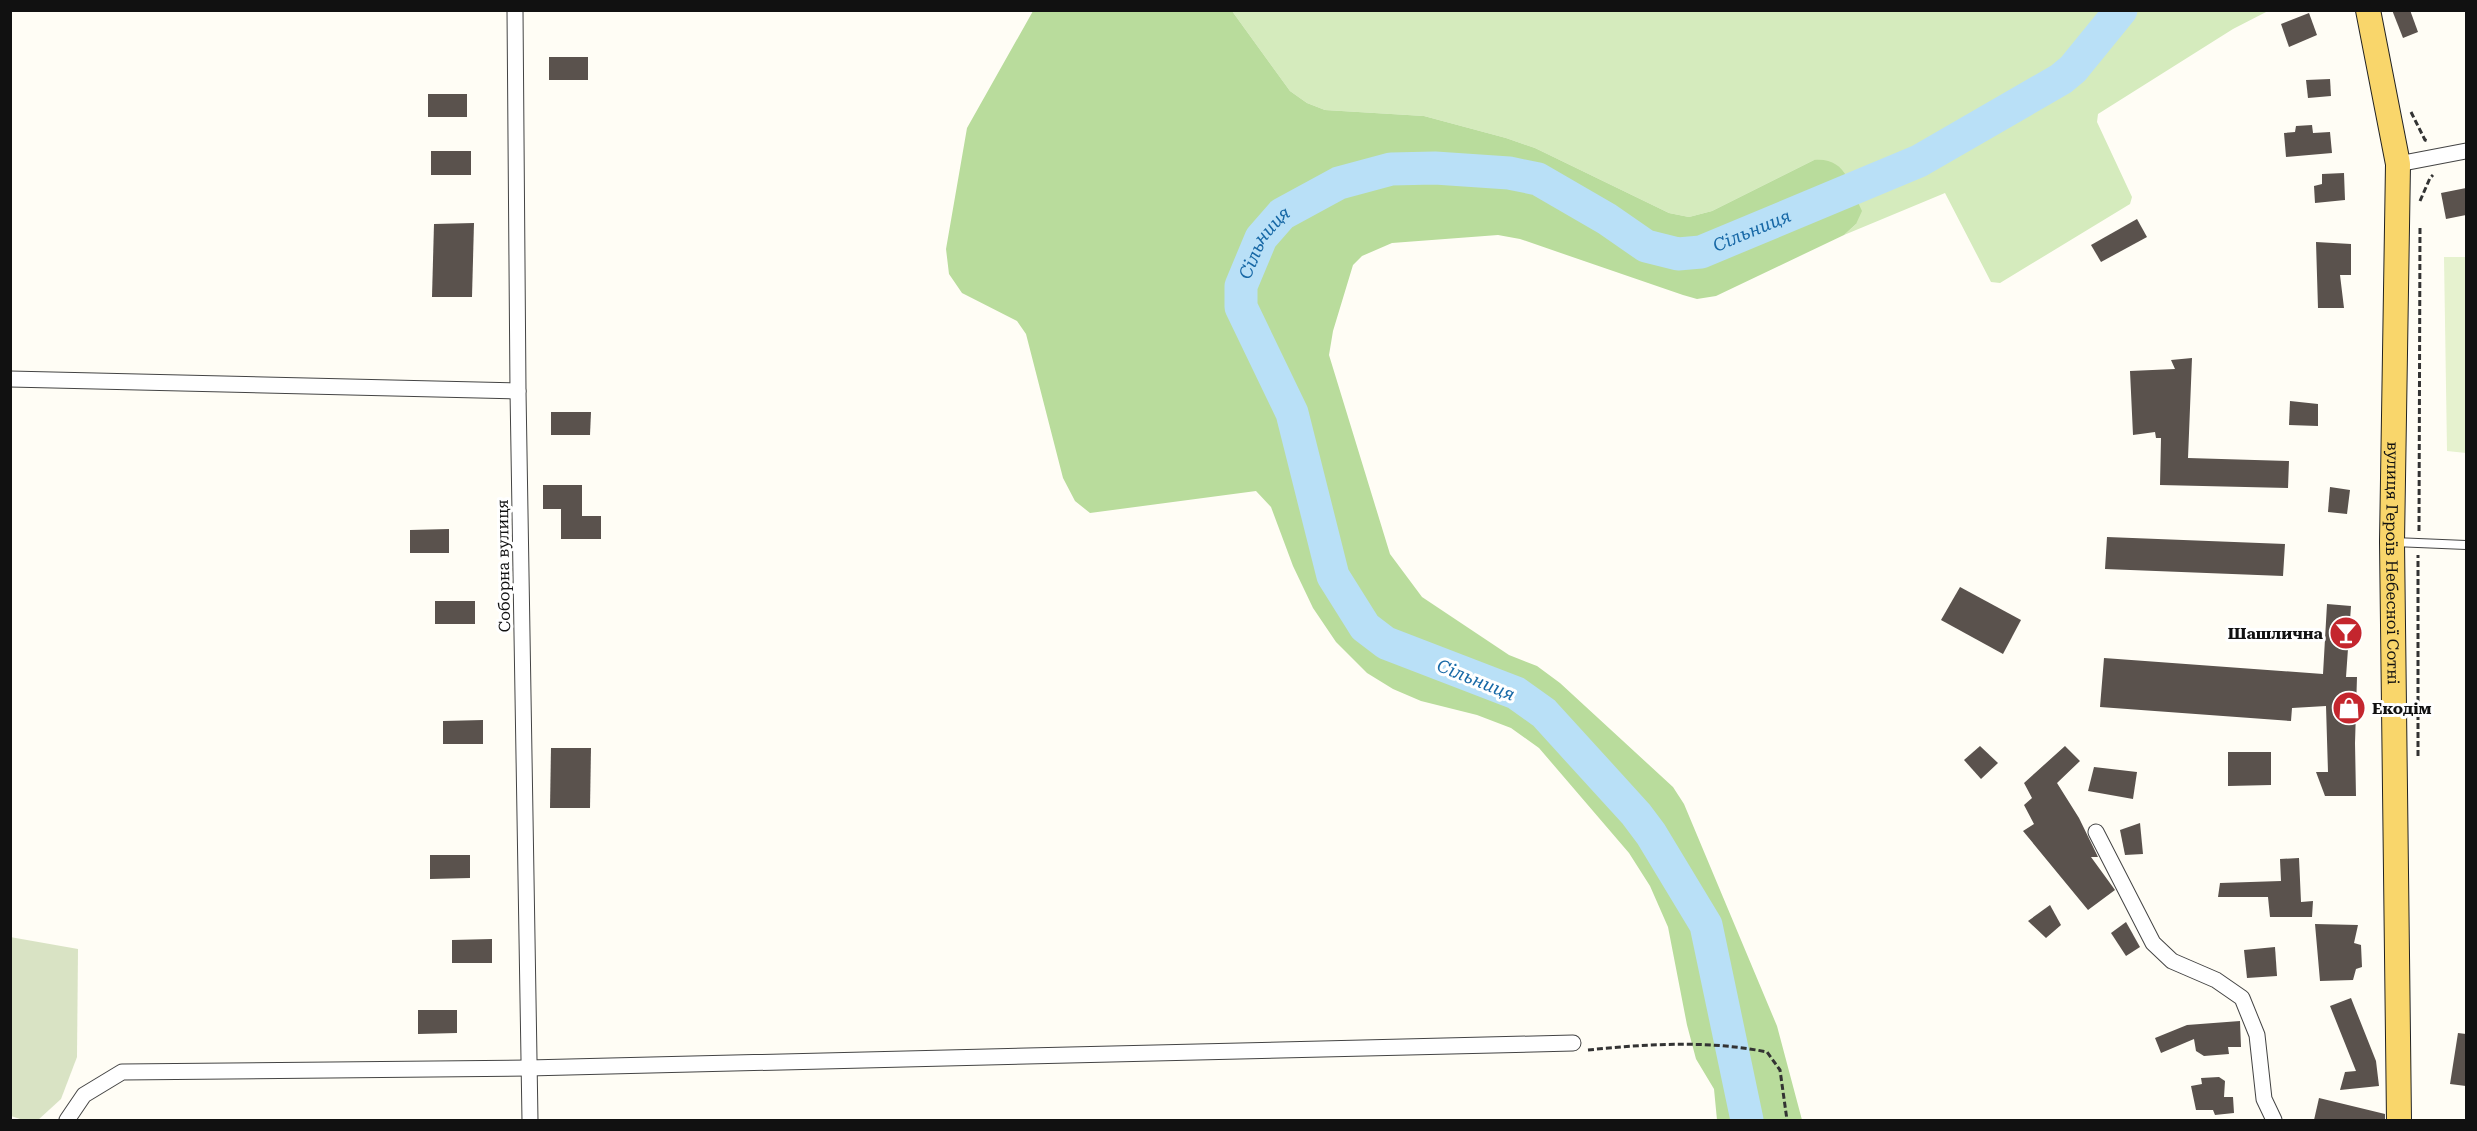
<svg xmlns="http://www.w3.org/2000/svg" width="2477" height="1131" viewBox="0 0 2477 1131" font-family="'Roboto Serif',serif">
<rect width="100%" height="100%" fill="#fffdf5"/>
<polygon fill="#d5ebbd" points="1232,11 2268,11 2233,29 2098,114 2097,122 2132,197 2130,204 2000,283 1991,282 1945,193 1844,235 1856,224 1814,160 1712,211 1689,217 1669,213 1535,148 1506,138 1424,116 1325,110 1307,103 1290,91"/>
<path fill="#b9dc9c" d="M1033,11H1232L1290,91L1307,103L1325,110L1424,116L1506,138L1535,148L1669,213L1689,217L1712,211L1814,160C1847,157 1850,186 1862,211L1856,224L1844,235L1716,296L1697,299L1683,295L1520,239L1498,235L1392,243L1362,256L1353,265L1333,331L1329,355L1390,554L1422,597L1509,655L1537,666L1560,683L1673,787L1684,804L1777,1026L1802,1120H1717L1714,1089L1696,1059L1687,1025L1668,927L1650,886L1629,853L1539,748L1511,728L1477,715L1421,701L1393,689L1367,673L1336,642L1313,608L1293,566L1271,507L1256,491L1090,513L1075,501L1063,478L1026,334L1017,321L962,293L949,274L946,249L967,128Z"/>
<polygon fill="#d9e3c4" points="10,937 78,949 77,1057 61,1099 38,1120 23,1120 11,1116"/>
<polygon fill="#e6f2cf" points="2444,257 2466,257 2466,453 2447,451"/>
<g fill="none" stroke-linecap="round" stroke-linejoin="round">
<path stroke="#b9e0f7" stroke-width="33" id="s1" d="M1747,1120L1706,925L1651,834L1636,814L1544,713L1516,693L1386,643L1365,627L1333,576L1292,413L1241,307V286L1261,238L1282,214L1339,183L1391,169L1435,168L1509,173L1538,179L1607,219L1646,246L1678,254L1701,252L1919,161L2061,79L2073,69L2121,10"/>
</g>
<g fill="#5a524d">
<polygon points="2392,10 2410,10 2418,32 2403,38"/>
<polygon points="2309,13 2317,35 2289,47 2281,24"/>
<rect x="549" y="57" width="39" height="23"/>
<polygon points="2330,79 2331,96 2308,98 2306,80"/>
<rect x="428" y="94" width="39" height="23"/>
<polygon points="2312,125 2313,133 2330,132 2332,153 2286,157 2284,133 2295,132 2296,126"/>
<rect x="431" y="151" width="40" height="24"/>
<polygon points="2344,173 2345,200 2315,203 2314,186 2322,184 2322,174"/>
<polygon points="2466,188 2466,215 2446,219 2441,193"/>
<polygon points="2137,219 2147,237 2101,262 2091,245"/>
<polygon points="474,223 472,297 432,297 434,224"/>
<polygon points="2316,242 2351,244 2351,275 2340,275 2344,308 2318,308"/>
<polygon points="2192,358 2188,458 2289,461 2288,488 2160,485 2161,438 2156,438 2155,432 2133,435 2130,371 2175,369 2171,360"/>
<polygon points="2290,401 2318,404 2318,426 2289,425"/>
<polygon points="551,412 591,412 590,435 551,435"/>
<polygon points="543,485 582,485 582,516 601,516 601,539 561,539 561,509 543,509"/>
<polygon points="2330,487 2350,490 2347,514 2328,512"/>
<polygon points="449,529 449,553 410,553 410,530"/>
<polygon points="2107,537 2285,544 2283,576 2105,569"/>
<polygon points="1960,587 2021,620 2003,654 1941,620"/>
<rect x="435" y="601" width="40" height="23"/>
<polygon points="2327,604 2351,606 2346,677 2357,677 2355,743 2356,796 2325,796 2316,772 2328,772 2326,706 2292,708 2291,721 2100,707 2104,658 2323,674"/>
<polygon points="483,720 483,744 443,744 443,721"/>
<polygon points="1980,746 1998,763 1981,779 1964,760"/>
<polygon points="2065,746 2080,761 2057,783 2079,818 2098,857 2091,857 2115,890 2088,910 2023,831 2034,824 2024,805 2032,798 2024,783"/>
<polygon points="551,748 591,748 590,808 550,808"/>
<polygon points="2228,752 2271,752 2271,785 2228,786"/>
<polygon points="2094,767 2137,772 2133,799 2088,791"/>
<polygon points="2140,823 2143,854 2125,855 2120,830"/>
<polygon points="430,855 470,855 470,878 430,879"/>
<polygon points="2299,858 2301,902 2313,901 2312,917 2270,917 2268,897 2218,897 2220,883 2281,881 2280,859"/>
<polygon points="2050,905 2061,925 2046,938 2028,921"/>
<polygon points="2126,922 2140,947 2126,956 2111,933"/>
<polygon points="2315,924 2358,925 2354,943 2361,945 2362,967 2356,969 2353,980 2320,981"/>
<polygon points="492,939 492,963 452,963 452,940"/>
<polygon points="2275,947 2277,976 2247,978 2244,950"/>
<polygon points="2351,998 2376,1061 2379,1086 2340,1090 2345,1072 2356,1071 2330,1006"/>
<polygon points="418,1010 457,1010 457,1033 418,1034"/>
<polygon points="2240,1021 2241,1047 2228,1047 2229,1054 2204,1056 2196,1051 2194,1039 2161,1053 2155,1038 2187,1025"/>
<polygon points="2458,1033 2466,1034 2466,1086 2450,1084"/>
<polygon points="2219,1077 2225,1081 2224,1097 2233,1097 2234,1113 2215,1115 2213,1110 2196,1110 2191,1086 2202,1084 2201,1078"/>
<polygon points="2319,1098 2385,1114 2385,1120 2314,1120"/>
</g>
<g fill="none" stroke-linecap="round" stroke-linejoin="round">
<defs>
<polyline id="service" points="2394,542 2466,545"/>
<g id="minor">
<polyline points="515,10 518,391 530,1120"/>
<polyline points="2398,164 2466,151"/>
<polyline points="10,379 518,391"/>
<polyline points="2096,832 2153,943 2172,961 2216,980 2242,998 2257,1035 2264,1099 2274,1120"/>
<polyline points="67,1120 84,1095 122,1072 528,1068 1573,1043"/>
</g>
<g id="primary">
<path id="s2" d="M2368,10L2398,164L2392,542L2399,1120"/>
</g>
</defs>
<use href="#service" stroke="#444" stroke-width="10"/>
<use href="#minor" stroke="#444" stroke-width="17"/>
<use href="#primary" stroke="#222" stroke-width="26"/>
<g stroke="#333" stroke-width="3" stroke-dasharray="6 3" stroke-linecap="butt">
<polyline points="2411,112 2425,140 2428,141"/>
<polyline points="2420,201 2430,178 2433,175"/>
<polyline points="2419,531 2420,228"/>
<polyline points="2418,756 2418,555"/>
<path d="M1588,1050C1647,1044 1708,1040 1767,1052L1780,1070L1787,1120"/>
</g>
<use href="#service" stroke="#fff" stroke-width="8"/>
<use href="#minor" stroke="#fff" stroke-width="15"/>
<use href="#primary" stroke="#f9d66b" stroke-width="24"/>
</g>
<defs>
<symbol id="bar-disc" viewBox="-11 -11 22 22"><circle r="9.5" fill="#c4262e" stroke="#fff"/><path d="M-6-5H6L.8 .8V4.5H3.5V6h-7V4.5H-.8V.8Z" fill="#fff"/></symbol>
<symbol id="shop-disc" viewBox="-11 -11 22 22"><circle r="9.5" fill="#c4262e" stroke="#fff"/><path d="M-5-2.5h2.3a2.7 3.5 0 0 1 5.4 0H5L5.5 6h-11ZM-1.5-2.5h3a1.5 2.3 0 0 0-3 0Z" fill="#fff"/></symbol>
</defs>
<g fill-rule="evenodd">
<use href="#bar-disc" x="2327" y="614" width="38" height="38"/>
<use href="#shop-disc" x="2330" y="689" width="38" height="38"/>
</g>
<g text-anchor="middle" stroke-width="6" stroke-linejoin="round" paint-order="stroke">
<g font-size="16" fill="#111" stroke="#fff">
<text dy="6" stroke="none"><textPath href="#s2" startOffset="556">вулиця Героїв Небесної Сотні</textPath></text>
<text transform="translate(503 566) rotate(-91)" y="6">Соборна вулиця</text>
</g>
<g font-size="16" font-weight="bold" fill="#111" stroke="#fff" text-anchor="end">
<text x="2323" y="639">Шашлична</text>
<text x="2372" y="714" text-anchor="start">Екодім</text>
</g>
<g font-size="18" font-style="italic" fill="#1768a6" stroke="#fff">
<text dy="6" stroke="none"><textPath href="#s1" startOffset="1623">Сільниця</textPath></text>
<text dy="6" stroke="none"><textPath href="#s1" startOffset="1084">Сільниця</textPath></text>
<text transform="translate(1476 680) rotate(22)" y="6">Сільниця</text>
</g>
</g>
<rect width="2477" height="1131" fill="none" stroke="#111111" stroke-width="24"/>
</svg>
